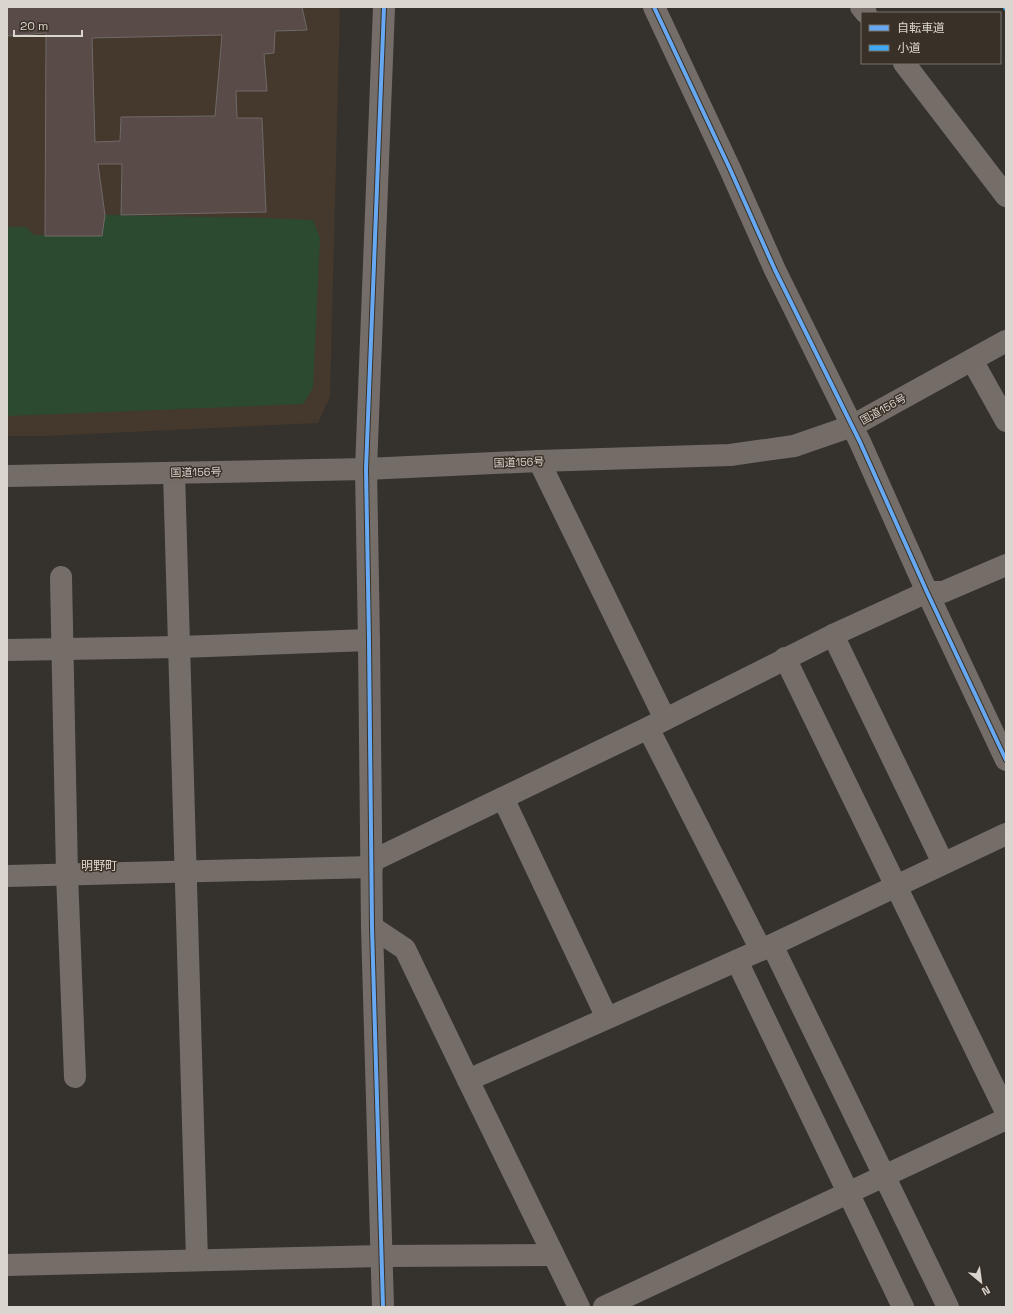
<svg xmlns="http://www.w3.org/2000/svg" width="1013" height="1314" viewBox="0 0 1013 1314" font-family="'Space Grotesk','Noto Sans JP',sans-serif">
<rect width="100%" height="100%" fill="#35312c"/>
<polygon fill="#44392c" points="7,7 340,7 330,397 318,423 45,436 7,436"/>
<polygon fill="#2b4a30" points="105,215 264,218 313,220 320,238 313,388 303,404 7,416 7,227 26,227 34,235 102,236"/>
<path fill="#594b48" stroke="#6e6a67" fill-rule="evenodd" d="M7,7H302L307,30L275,31L274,53L264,54L267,91H236L237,118H262L266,212L121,215L122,164H98L105,215L102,236H45L46,33L7,36ZM222,35L215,116L121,117L120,141L95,142L92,38Z"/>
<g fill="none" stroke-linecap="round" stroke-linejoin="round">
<g stroke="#756e68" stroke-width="22">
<polyline points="654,7 730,169 775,270 860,442 927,592 1006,760"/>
<polyline points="861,7 866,13"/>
<polyline points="904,63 1006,196"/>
<polyline points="972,360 1006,421"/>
<polyline points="539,461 665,719"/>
<polyline points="366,469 384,7"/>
<polyline points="174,473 197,1260"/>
<polyline points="61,577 67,874 75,1077"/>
<polyline points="833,635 943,863"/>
<polyline points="7,650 180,647 369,640"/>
<polyline points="785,658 1006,1112"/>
<polyline points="648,728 761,950"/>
<polyline points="503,798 607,1018"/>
<polyline points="372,861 648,728 833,635 927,592 943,592 1006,565"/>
<polyline points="7,876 372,867"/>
<polyline points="372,927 405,949 468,1080 579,1307"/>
<polyline points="772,945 948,1307"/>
<polyline points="737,961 903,1307"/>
<polyline points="468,1080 772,945 1006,834"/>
<polyline points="7,1265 382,1256 553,1255"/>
<polyline points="604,1307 1006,1119"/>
</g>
<polyline stroke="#756e68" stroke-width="22" points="366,469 369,640 372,927 383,1307"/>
<polyline stroke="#746d67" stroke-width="22" points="7,476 366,469 539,461 730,455 794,446 852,426 1006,341"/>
<polyline stroke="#3fa9f5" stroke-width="3" stroke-dasharray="6 3" stroke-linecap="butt" points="1004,7 1006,10"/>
<defs>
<g id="cycleway">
<polyline points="654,7 730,169 775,270 860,442 927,592 1006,760"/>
<polyline points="383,1307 372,927 369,640 366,469 384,7"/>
</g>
</defs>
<use href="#cycleway" stroke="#393128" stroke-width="6"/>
<use href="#cycleway" stroke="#66a8f1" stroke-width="4"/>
</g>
<g text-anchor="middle" stroke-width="3" stroke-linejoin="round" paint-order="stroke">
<g font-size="11" fill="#dad5cf" stroke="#393128">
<text transform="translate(883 409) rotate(-29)" y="4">国道156号</text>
<text transform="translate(519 462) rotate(-2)" y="4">国道156号</text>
<text transform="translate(196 472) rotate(-1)" y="4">国道156号</text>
</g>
<g font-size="12" fill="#e5dacf" stroke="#393128">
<text x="99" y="870">明野町</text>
</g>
</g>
<rect width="1013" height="1314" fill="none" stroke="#dad5cf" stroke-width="16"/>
<rect x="861" y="12" width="140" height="52" fill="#393128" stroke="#79736b"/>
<rect x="869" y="25" width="20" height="6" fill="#66a8f1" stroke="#79736b"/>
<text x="897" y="32" font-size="12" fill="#dad5cf">自転車道</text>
<rect x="869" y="45" width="20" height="6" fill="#3fa9f5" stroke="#79736b"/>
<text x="897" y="52" font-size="12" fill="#dad5cf">小道</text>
<g transform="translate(981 1282) rotate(151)" stroke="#393128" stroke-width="3" paint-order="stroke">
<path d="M0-3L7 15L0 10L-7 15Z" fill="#dad5cf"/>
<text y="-6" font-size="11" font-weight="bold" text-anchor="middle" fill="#dad5cf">N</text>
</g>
<path d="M14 30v6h68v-6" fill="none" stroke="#dad5cf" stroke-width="2"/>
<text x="20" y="30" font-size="12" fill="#dad5cf" stroke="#393128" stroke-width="3" paint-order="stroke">20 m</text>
</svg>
